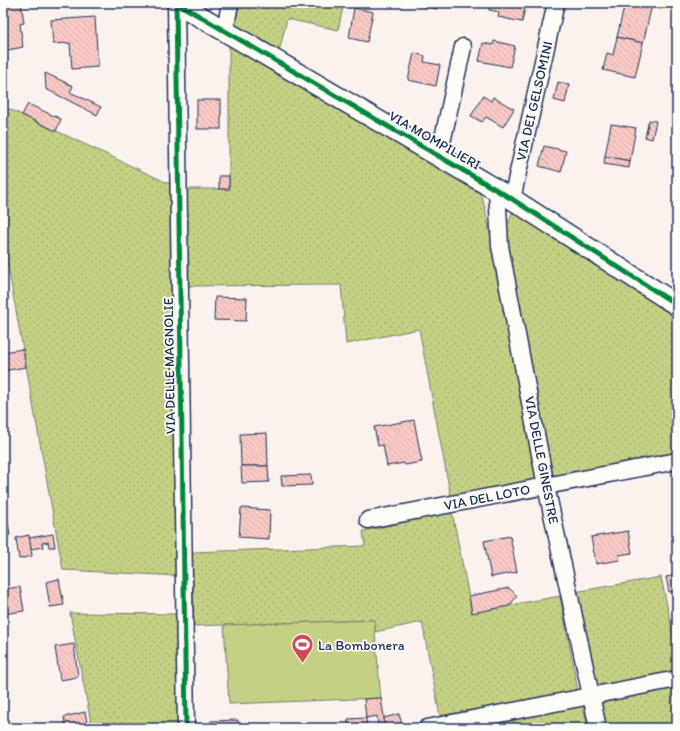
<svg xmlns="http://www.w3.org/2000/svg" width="680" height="731" viewBox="0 0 680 731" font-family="Itim,sans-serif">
<defs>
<pattern id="grass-dots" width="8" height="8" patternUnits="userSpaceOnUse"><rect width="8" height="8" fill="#c4d084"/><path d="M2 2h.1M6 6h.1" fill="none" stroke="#a8b374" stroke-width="1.8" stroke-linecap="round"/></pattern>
<pattern id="building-back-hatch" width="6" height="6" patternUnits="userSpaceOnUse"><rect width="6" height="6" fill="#facac4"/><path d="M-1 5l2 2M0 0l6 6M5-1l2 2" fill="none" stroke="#d6aeab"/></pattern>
</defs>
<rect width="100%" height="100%" fill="#fcf2ed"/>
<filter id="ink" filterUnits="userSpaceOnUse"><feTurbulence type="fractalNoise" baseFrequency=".025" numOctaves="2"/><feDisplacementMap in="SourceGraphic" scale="8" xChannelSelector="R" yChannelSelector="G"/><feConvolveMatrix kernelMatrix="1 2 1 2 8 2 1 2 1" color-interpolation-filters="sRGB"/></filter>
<g filter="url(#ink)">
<g fill="url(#grass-dots)" stroke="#708071">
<polygon points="238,3 344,3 338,30 287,19 279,52 232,27"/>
<polygon points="229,45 476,189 482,197 485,208 538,472 536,479 528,484 451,498 419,329 346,344 341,285 187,286 185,189 229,189"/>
<polygon points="3,106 172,185 178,576 63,570 3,239"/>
<polygon points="512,213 521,214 677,316 677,455 552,477 506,241 506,228"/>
<polygon points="452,512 472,612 560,596 578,690 440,716 422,622 375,632 375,620 194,626 192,552 365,546 363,531"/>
<polygon points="661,577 677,653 677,671 595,688 575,592"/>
<polygon points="70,613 178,614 178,728 92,728"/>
<polygon points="677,686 677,728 604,728 599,701"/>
<polygon points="583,704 588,728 460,728"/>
</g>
<polygon fill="#c4d084" stroke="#708071" points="375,620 375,632 381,698 229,704 224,625"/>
<g fill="url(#building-back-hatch)" stroke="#1b2f5e">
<polygon points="3,3 21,3 24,23 20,24 23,47 3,51"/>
<polygon points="414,3 438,3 437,9 414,5"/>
<polygon points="490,3 526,3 522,22 498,17 499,12 489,10"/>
<polygon points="625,3 643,3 652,5 643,43 617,37"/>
<polygon points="354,8 373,12 367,42 349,38"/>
<polygon points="95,17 98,67 72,69 70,43 53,44 51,20"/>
<polygon points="617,37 643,43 635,77 603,70 607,53 613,55"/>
<polygon points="494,41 515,46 510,67 479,61 483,43 493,45"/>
<polygon points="414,53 425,56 424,62 440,65 436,86 408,80"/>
<polygon points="45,73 73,86 70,92 101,107 97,115 46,89"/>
<polygon points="558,82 569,85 565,103 554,100"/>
<polygon points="483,96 491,101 493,97 514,109 503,127 486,117 482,122 471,116"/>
<rect x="197" y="100" width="24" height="29"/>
<polygon points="28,104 61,119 56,131 22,115"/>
<polygon points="649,120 656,121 652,139 645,137"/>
<polygon points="611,124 636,128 630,161 605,156"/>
<polygon points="544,146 566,151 561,172 539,166"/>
<polygon points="605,156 630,161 629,168 604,164"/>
<rect x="219" y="176" width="10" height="13"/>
<polygon points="215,297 247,298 246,321 214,320"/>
<polygon points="23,349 26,367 3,371 3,352"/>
<polygon points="414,420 422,462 405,465 404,463 387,466 383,445 378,446 374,427"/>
<polygon points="267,433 268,466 241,466 240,434"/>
<polygon points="241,466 268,466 269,482 242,483"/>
<polygon points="311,475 312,485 282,486 281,476"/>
<polygon points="241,508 270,510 269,539 239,537"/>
<polygon points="6,510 10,535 3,536 3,511"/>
<polygon points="628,531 632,553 619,555 620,560 596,564 591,537"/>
<polygon points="53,534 55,547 49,547 48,542 42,543 43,547 31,549 29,538"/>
<polygon points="29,535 32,556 19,559 16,538"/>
<polygon points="510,536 517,572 491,577 484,541"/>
<polygon points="677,575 677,591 669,592 666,577"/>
<polygon points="59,579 64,605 50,607 46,582"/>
<polygon points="20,587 24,611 3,614 3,589"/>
<polygon points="509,588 517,596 509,606 472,613 469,596"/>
<polygon points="74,644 78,677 60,680 55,647"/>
<polygon points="381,698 385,724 378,725 377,716 366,718 364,699"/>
<polygon points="85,712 88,728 66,728 64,717"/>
<polygon points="399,714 402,725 385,728 384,718"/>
<polygon points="366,718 367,728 348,728 348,719"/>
<polygon points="238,720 238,728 212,728 211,721"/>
</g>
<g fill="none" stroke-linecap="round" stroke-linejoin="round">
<defs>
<g id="minor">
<polyline points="176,3 186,728"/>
<polyline points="225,31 230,3"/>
<polyline points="439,156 463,47"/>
<polyline points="497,190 500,246 546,486 598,728"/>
<polyline points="512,199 556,3"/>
<polyline points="368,520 677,461"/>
<polyline points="427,728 677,679"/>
</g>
<polyline id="tertiary" points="177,3 512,199 677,305"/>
</defs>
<use href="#minor" stroke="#1b2f5e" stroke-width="19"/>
<use href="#tertiary" stroke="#1b2f5e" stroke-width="23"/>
<use href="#minor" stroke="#fdfcf7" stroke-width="16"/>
<use href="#tertiary" stroke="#fdfcf7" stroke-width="20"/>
<defs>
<g id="cycleway">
<polyline points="176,3 186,728"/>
<polyline points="177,3 512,199 677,305"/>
</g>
</defs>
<use href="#cycleway" stroke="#fdfcf7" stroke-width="8"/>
<use href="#cycleway" stroke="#00873e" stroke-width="5"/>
</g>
</g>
<defs>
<symbol id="stadium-pin" viewBox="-11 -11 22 30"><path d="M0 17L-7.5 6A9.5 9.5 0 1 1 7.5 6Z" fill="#d1495b" stroke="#fdfcf7"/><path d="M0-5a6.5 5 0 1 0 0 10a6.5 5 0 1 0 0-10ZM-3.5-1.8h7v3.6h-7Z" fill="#fff"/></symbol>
</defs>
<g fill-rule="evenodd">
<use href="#stadium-pin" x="290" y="632" width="25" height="34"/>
</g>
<g text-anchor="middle" stroke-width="3.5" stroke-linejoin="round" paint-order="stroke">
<g font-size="14" fill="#1b2f5e" stroke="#fdfcf7">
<text transform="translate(534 101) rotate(-77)" y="5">VIA DEI GELSOMINI</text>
<text transform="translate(435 140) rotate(30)" y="5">VIA MOMPILIERI</text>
<text transform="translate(169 366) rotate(-91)" y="5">VIA DELLE MAGNOLIE</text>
<text transform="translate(542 460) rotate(79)" y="5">VIA DELLE GINESTRE</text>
<text transform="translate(487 497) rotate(-11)" y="5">VIA DEL LOTO</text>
</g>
<g font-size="14" fill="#1b2f5e" stroke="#fdfcf7" text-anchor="start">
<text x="318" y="650">La Bombonera</text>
</g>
</g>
<rect width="680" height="731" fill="none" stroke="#fdfcf7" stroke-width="16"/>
<rect x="8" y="8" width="664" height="715" fill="none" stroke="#1b2f5e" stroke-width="1.5" filter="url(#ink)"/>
</svg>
